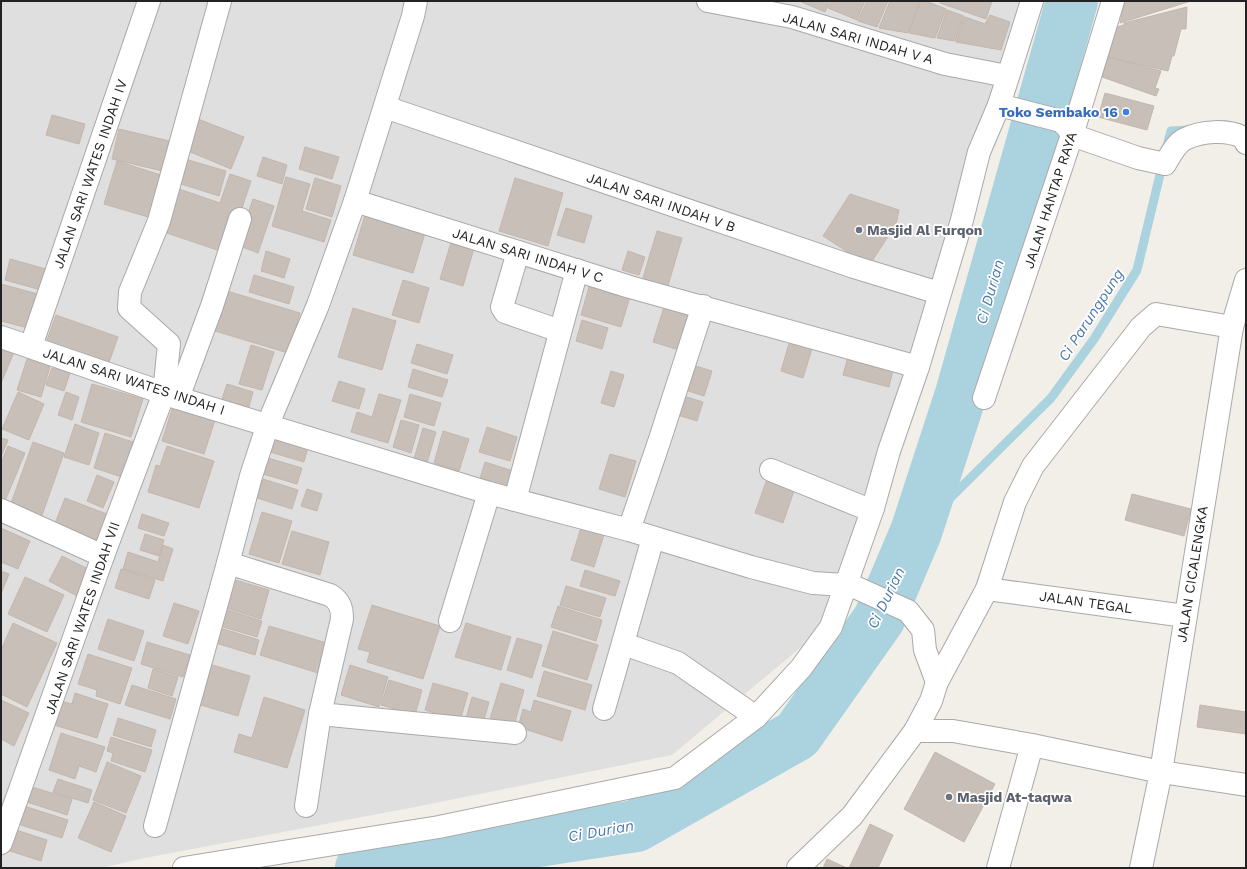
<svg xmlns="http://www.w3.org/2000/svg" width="1247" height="869" viewBox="0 0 1247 869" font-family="'Work Sans',sans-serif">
<rect width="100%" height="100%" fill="#f2efe9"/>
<polygon fill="#e0dfdf" points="1,1 1021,1 908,423 818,633 672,755 415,807 145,858 101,868 1,868"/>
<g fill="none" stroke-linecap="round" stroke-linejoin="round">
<g stroke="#aad3df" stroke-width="9">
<polyline points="1166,150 1171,131 1189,130"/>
<polyline points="916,532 1051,398 1094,339 1137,270 1163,162"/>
</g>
<polyline stroke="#aad3df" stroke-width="52" points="361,868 636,826 797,735 879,619 916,532 961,394 1072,1"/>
</g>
<g fill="#c7bfb8" stroke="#c4b6ab">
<polygon points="799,1 830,1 825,12"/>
<polygon points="832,1 865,1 857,20 828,8"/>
<polygon points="867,1 888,1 877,27 858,21"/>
<polygon points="890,1 920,1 908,33 879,28"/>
<polygon points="921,1 926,1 946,9 935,38 909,33"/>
<polygon points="941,1 992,1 986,19 940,3"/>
<polygon points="1125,1 1191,1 1120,23"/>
<polygon points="1187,7 1186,29 1181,29 1174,56 1172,56 1168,71 1108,57 1117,27 1124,25 1124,23"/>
<polygon points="947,10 964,16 955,41 937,38"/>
<polygon points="990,15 1010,22 1001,50 956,42 965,17 985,24"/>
<polygon points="1108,57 1161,71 1155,88 1159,89 1156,96 1102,77"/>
<polygon points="1105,93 1154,106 1147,130 1098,117"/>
<polygon points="52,115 85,124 79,144 46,135"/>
<polygon points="193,117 244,137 231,169 181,148"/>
<polygon points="119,129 178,143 171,173 112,159"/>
<polygon points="305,147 339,157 332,179 299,169"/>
<polygon points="263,157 287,165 282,184 257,176"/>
<polygon points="185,159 226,171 219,196 178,183"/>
<polygon points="117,161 167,177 155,219 104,204"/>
<polygon points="230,174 251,181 241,211 234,208 220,251 164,232 179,189 220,203"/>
<polygon points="286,177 310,184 302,211 331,220 324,242 272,226"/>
<polygon points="315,178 341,186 332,217 306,209"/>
<polygon points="515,178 563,193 548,246 499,231"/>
<polygon points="850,194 899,210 896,224 869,266 823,236"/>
<polygon points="253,199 274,206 258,253 237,245"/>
<polygon points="566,208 592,216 584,243 557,235"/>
<polygon points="365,215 425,233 413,273 353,255"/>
<polygon points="657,231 682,238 667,289 642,281"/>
<polygon points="452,239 475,245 463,286 440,279"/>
<polygon points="266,251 290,259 284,278 261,271"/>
<polygon points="628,251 645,257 639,275 622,270"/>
<polygon points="10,259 46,269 41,290 5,280"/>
<polygon points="254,275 294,287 289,304 249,292"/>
<polygon points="403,280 429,288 419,323 392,315"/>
<polygon points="591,280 631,293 621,327 581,315"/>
<polygon points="1,284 38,294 28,328 1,321"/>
<polygon points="227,291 300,313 288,353 215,331"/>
<polygon points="664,307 689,315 679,350 653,342"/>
<polygon points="353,308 396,321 382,370 338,357"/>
<polygon points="56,315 118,337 107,368 45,346"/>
<polygon points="582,320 608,328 602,349 576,341"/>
<polygon points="792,333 815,339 803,378 781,371"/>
<polygon points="1,344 15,350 1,383"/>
<polygon points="417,344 453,355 447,374 411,363"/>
<polygon points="251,345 274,352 262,390 239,384"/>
<polygon points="849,353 894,365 889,387 843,375"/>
<polygon points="27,359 50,367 41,397 17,390"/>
<polygon points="689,364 712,371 704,396 682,389"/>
<polygon points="52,368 70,373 64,391 46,385"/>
<polygon points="413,369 448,380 442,397 408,387"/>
<polygon points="611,371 624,375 614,407 601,403"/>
<polygon points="339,381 365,389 359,409 332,401"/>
<polygon points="92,384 143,399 131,437 81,422"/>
<polygon points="227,384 253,392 248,410 221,402"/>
<polygon points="18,392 44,404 29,440 2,429"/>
<polygon points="66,392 79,397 72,420 58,415"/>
<polygon points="379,394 401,400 388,443 351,432 357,412 372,417"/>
<polygon points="410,394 441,403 434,426 404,417"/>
<polygon points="677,394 703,402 697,421 671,413"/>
<polygon points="174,403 216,417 204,454 162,441"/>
<polygon points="401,420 419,425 411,453 393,447"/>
<polygon points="75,424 99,433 89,465 64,457"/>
<polygon points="487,427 517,437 510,461 479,452"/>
<polygon points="423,428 436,432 427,463 414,459"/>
<polygon points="443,431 469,439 459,471 434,463"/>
<polygon points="105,433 133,442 122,477 94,468"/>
<polygon points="274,437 308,447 304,462 270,452"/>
<polygon points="1,438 8,440 1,457"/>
<polygon points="33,442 64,453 40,521 9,509"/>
<polygon points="8,446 25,453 5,501 1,500 1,463"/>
<polygon points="167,446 214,461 199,508 148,492 156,465 160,466"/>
<polygon points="610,454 636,461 625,497 599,489"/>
<polygon points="268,458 302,468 297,484 263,474"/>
<polygon points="485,462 513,471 507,490 479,482"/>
<polygon points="97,475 114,482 103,508 87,501"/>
<polygon points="768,476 796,485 783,523 755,513"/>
<polygon points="263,479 298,490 292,509 257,498"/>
<polygon points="307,489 322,494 317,511 301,506"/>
<polygon points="1132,494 1191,509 1184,536 1125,520"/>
<polygon points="65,498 107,514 95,547 52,531"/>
<polygon points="262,512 292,521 279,563 249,554"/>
<polygon points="142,514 169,523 164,536 138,528"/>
<polygon points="582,524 605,531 594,567 571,560"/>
<polygon points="1,528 30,541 18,569 1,562"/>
<polygon points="292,531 329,542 320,575 282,564"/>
<polygon points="145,534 164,540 159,556 140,550"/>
<polygon points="163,545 173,549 163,581 123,569 128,552 158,562"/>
<polygon points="62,556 92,571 79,597 49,581"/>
<polygon points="121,569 155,580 149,599 115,588"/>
<polygon points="585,570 620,581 615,596 580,586"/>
<polygon points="1,571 9,574 1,594"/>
<polygon points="25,577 64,595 47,632 8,614"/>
<polygon points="232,579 269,590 261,619 224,607"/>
<polygon points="566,586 606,598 600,617 560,605"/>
<polygon points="174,603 199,611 188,644 163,636"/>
<polygon points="372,605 440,626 423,679 367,662 370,652 358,649"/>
<polygon points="558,606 602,620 596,641 551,627"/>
<polygon points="222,608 262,621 257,637 217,625"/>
<polygon points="108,619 144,631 134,661 98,649"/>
<polygon points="13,623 57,643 27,707 1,694 1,650"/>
<polygon points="466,623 511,637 501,670 455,657"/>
<polygon points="214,626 259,640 255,655 209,641"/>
<polygon points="269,626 327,643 318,673 260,655"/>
<polygon points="553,631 598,645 587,680 542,666"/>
<polygon points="517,638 542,645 532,678 507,670"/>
<polygon points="147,642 190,655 183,677 141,664"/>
<polygon points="88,654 132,668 120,704 96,696 97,690 78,684"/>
<polygon points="209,664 250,676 238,716 197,704"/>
<polygon points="350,665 388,677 379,707 341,695"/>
<polygon points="153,669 178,677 172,696 148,688"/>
<polygon points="544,671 592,685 585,710 537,696"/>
<polygon points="389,680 422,690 415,715 381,705"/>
<polygon points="433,683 468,693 460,721 425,710"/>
<polygon points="501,683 524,690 513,729 489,722"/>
<polygon points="132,685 176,699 170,719 125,705"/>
<polygon points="75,693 108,704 97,738 54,725 61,701 72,704"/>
<polygon points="264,697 305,710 287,768 234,752 239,734 252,738"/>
<polygon points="472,697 489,702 482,727 465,722"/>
<polygon points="1,700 29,713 14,746 1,739"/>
<polygon points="534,700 571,711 562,741 518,727 523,709 531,712"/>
<polygon points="1200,705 1246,712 1246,734 1197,727"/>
<polygon points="118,718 156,730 151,747 113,735"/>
<polygon points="61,733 105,747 96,772 79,766 75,779 49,770"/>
<polygon points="111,737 152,750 145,772 111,761 113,753 107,751"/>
<polygon points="935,752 995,784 964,842 904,809"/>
<polygon points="107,762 141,776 126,813 93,800"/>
<polygon points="58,779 92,790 88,803 53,792"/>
<polygon points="32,787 72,799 67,815 27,802"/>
<polygon points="94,802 126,816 111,852 78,838"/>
<polygon points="24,806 68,820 62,838 18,824"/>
<polygon points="870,824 893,835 878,868 849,868"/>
<polygon points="13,829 47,840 41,861 7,850"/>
<polygon points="827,859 847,868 823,868"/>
</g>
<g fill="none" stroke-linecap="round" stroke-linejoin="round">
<defs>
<g id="minor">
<polyline points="708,1 792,17 945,64 1007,76"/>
<polyline points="999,105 1061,121 1067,127 1072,135"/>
<polyline points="385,107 854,267 939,293"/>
<path d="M1072,135L1138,158L1165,164C1170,156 1176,143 1185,139C1201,131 1228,129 1244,138L1246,143"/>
<polyline points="355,201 630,287 918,367"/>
<polyline points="518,252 502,307 505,312 560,331"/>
<polyline points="1,337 178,398 489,493 629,530 751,567 813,583 845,585 857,588 908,611 923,630 925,650 937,682"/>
<polyline points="31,346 149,1"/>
<polyline points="178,398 212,306 240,219"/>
<polyline points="984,398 1072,135 1113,1"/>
<polyline points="771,470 860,506 873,508"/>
<polyline points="515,500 577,270"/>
<polyline points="1,510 103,556"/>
<polyline points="629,530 660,439 703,306"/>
<path d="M228,563L330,595C340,601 342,608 342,619L320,714L306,806"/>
<polyline points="987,589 1185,616"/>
<polyline points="450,621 489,493"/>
<polyline points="624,644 678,663 756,717"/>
<polyline points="604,709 653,538"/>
<polyline points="320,714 515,733"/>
<polyline points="915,731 953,731 1032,745 1161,772 1246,785"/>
<polyline points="155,826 228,563 251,476 268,424 318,305 355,201 413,16 416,1"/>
<polyline points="1,843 103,556 164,393 169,344 129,308 130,292 159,221 220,1"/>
<polyline points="184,868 439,827 675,778 756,717 801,668 831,627 873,508 889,451 918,367 962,220 979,152 999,105 1032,1"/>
<polyline points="798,868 852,816 915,731 931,701 937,682 987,589 1015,502 1033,466 1141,327 1156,314 1232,327"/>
<polyline points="998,868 1032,745"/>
<polyline points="1141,868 1161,772 1232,327 1246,280"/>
</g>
</defs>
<use href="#minor" stroke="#a9a9a9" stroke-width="24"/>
<use href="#minor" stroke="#fff" stroke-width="22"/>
</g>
<circle fill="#3f7fe0" stroke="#fff" stroke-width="1.5" cx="1126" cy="112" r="4"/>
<g fill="#6b7280" stroke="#fff" stroke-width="1.5">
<circle cx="859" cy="230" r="4"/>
<circle cx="949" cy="797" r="4"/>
</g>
<g text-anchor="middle" stroke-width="3.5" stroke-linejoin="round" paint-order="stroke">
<g font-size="14" fill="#222" stroke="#fff">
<text transform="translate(858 38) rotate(16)" y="5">JALAN SARI INDAH V A</text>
<text transform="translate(90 174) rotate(-71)" y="5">JALAN SARI WATES INDAH IV</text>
<text transform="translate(1050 200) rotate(-72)" y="5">JALAN HANTAP RAYA</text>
<text transform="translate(661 202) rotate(19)" y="5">JALAN SARI INDAH V B</text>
<text transform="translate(528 255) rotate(17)" y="5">JALAN SARI INDAH V C</text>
<text transform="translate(134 381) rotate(18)" y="5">JALAN SARI WATES INDAH I</text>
<text transform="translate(1192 574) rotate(-81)" y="5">JALAN CICALENGKA</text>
<text transform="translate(1086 602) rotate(8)" y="5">JALAN TEGAL</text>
<text transform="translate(82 618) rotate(-71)" y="5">JALAN SARI WATES INDAH VII</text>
</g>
<g font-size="14" font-weight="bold" fill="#366cbe" stroke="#fff" text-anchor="end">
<text x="1118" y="117">Toko Sembako 16</text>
</g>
<g font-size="14" font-weight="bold" fill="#5b616d" stroke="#fff" text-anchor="start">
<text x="867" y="235">Masjid Al Furqon</text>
<text x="957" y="802">Masjid At-taqwa</text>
</g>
<g font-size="15" font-style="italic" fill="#4a7aab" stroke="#fff">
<text transform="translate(990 292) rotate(-74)" y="5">Ci Durian</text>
<text transform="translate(1091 315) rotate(-57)" y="5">Ci Parungpung</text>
<text transform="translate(886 598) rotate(-64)" y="5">Ci Durian</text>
<text transform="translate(601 831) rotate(-10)" y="5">Ci Durian</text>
</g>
</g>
<rect width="1247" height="869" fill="none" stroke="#222222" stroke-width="4"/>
</svg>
